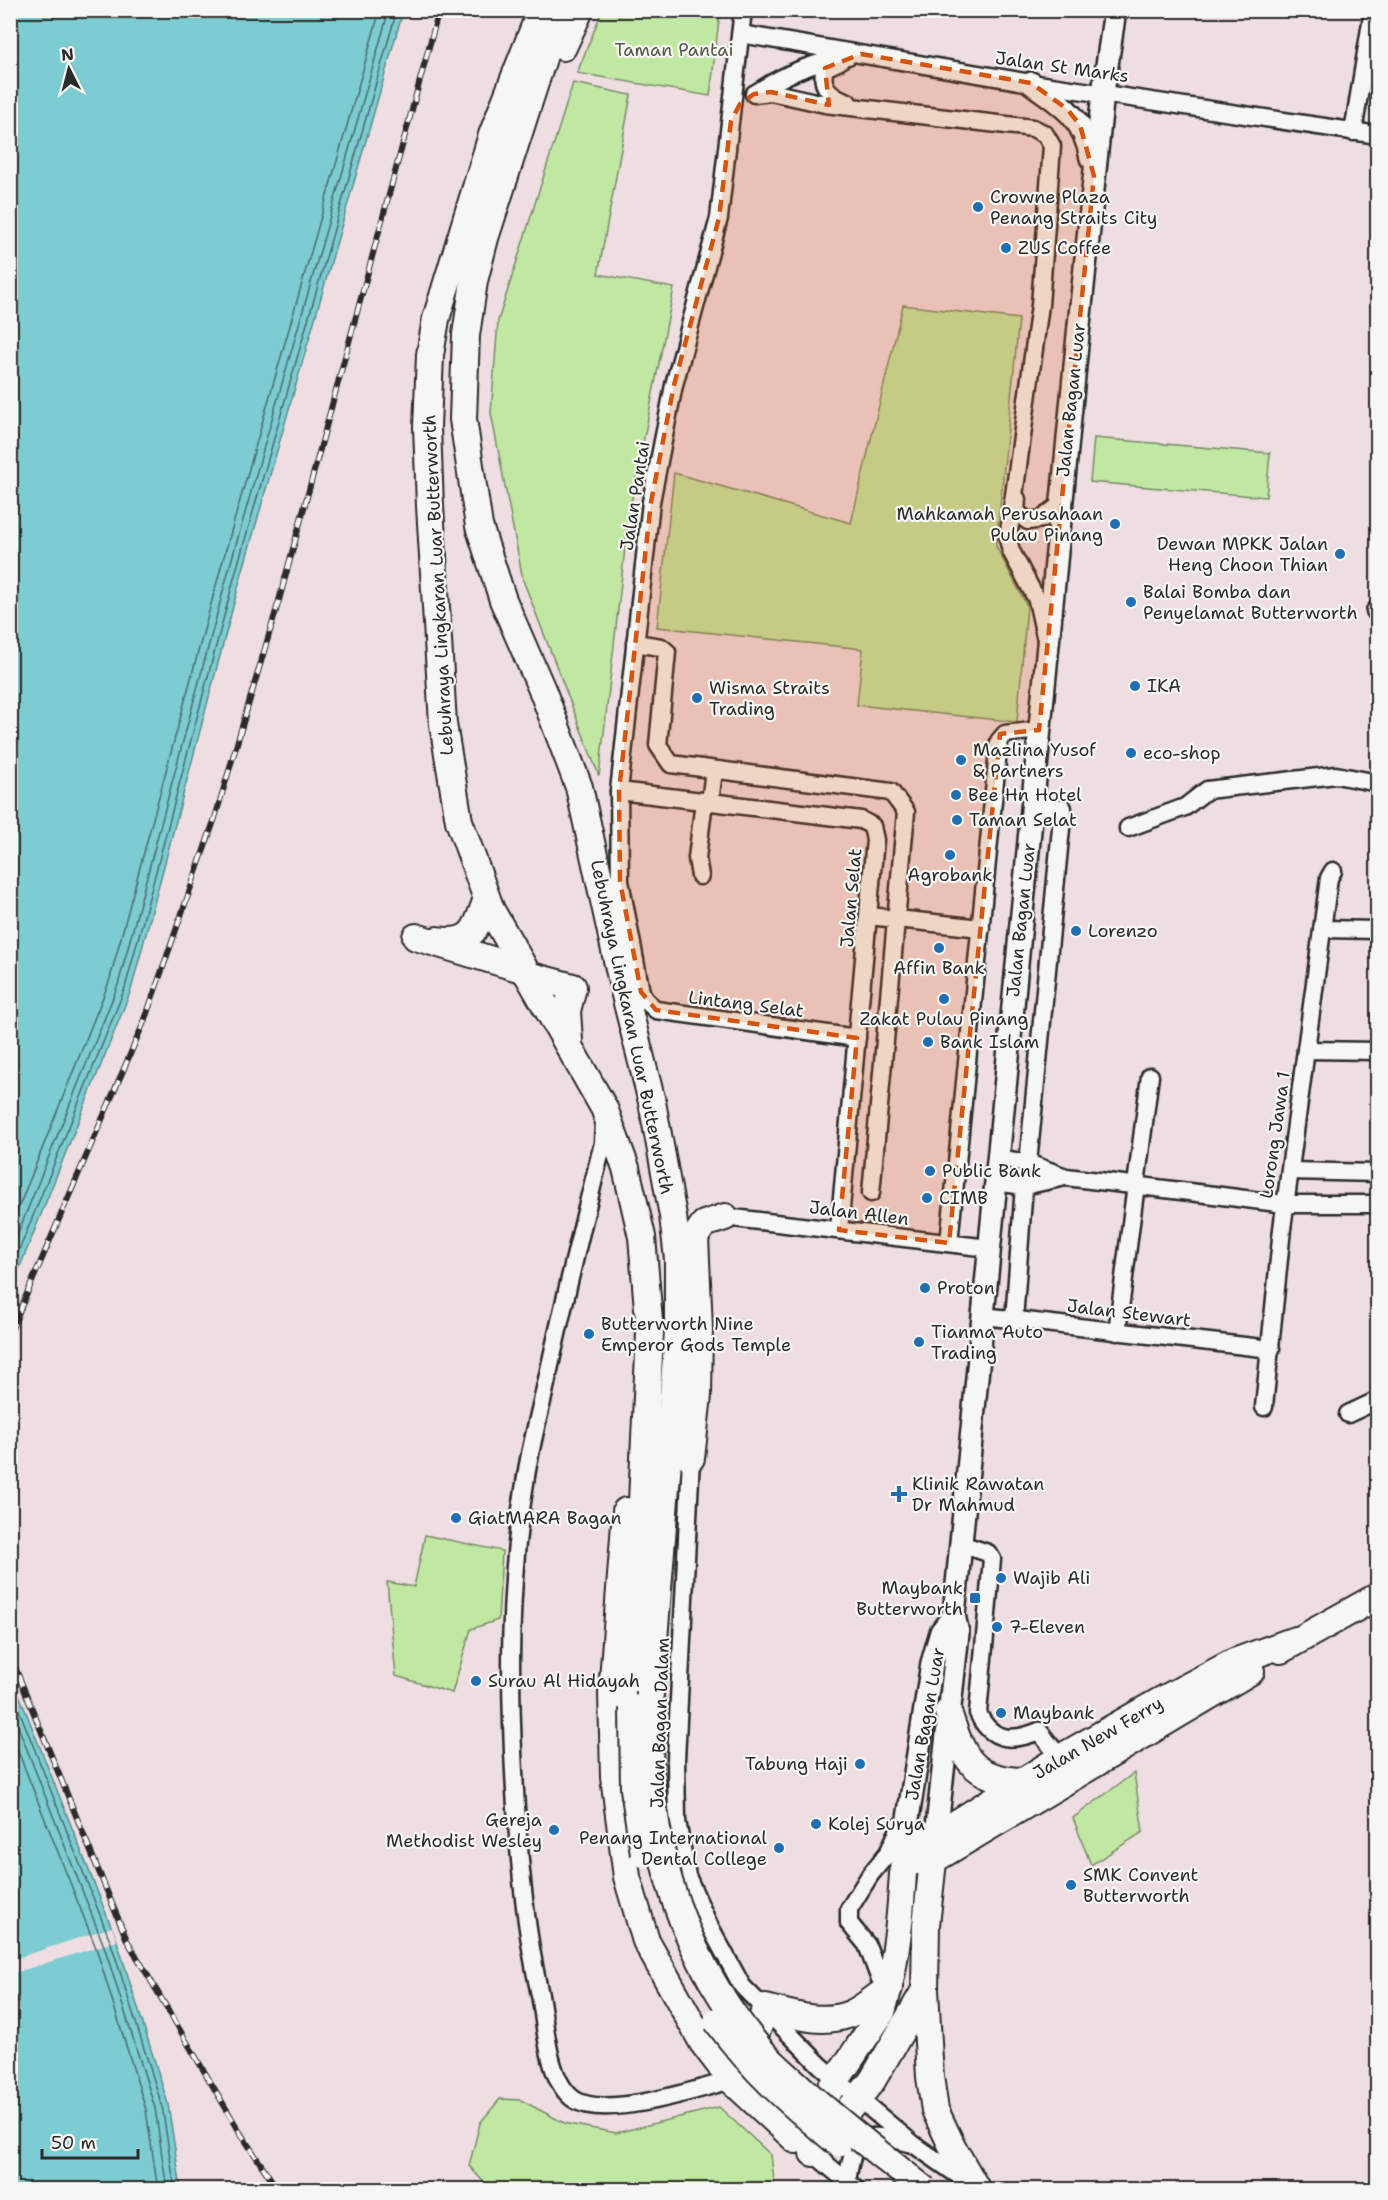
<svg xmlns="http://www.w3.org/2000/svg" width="1388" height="2200" viewBox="0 0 1388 2200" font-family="'Shantell Sans',sans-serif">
<rect width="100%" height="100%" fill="#eedde1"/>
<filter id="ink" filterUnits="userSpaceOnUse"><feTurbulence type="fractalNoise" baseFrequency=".0167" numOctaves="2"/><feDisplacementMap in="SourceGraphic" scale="12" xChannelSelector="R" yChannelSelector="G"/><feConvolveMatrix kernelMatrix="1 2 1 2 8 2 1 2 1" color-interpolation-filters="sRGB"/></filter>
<g filter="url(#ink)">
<g fill="#c1e8a3" stroke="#768a67" stroke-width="1.5">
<polygon points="602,11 720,11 710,96 577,73"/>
<polygon points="573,83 631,95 598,274 674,288 629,513 599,776 523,580 491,413 498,321"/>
<polygon points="903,305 1019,319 996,546 1027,606 1017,722 857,705 863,649 657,627 674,473 851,523"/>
<polygon points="1094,438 1270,453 1266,497 1090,482"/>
<polygon points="425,1535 502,1551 498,1620 471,1629 452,1693 396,1676 387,1582 414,1587"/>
<polygon points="1134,1773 1143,1832 1091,1865 1073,1818"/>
<polygon points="500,2099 521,2100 564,2123 616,2133 719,2107 771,2155 775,2189 490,2189 469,2166 480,2123"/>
</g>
<g fill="#7bccd1" stroke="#5b8c8f" stroke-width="1.5">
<polygon points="11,10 403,11 242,573 131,990 11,1289"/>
<polygon points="10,1672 117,1941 168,2104 181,2189 11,2189"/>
</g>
<g fill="#eedde1">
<polygon points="112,1927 117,1941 11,1974 11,1960"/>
<polygon points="11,1982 20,2012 12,2014 10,2011"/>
</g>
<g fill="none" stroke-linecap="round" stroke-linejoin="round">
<g stroke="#4b6b6d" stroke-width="1.5">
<polyline points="10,1229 109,982 221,567 380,10"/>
<polyline points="10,1253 118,985 229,569 389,10"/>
<polyline points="10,1273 125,988 236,571 397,10"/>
<polyline points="10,1687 111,1943 162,2106 175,2190"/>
<polyline points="10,1706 104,1946 155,2108 167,2190"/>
<polyline points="10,1731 96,1948 146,2110 158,2190"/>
</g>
<defs>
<g id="minor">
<polyline points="743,10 719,218 674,385 651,502 619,791 620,881 641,992 644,999 656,1010 857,1038"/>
<polyline points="741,34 1031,83 1378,135"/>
<path d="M840,61L825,68C819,87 831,96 848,102"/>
<path d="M756,93C786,73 813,63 848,56"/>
<polyline points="754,94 771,92 825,104 1033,128 1045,134 1052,146 1040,305 1008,539 1011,551 1037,600 1045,636"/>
<polyline points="1353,132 1373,10"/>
<polyline points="1017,499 1016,512 1028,521 1042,519 1061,504"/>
<polyline points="1375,611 1378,608"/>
<polyline points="635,643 661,647 667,652 658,745 671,764 891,792 906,812 871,1193"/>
<polyline points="619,791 861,820 872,826 875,840 839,1230"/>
<polyline points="710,802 714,770"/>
<polyline points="1128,828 1185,807 1207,790 1336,775 1378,783"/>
<polyline points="700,876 697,858 704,801"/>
<polyline points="869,916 981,928"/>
<polyline points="1322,929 1378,930"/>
<polyline points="1306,1050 1378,1051"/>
<path d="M604,1121L603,1143C582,1226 562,1310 544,1393C537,1423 529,1453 525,1483C508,1585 509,1687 515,1791C519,1859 525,1928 540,1995C546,2025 547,2082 575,2100C605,2119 696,2090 731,2080"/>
<polyline points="998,1158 1028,1163 1066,1177 1214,1195 1285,1204 1378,1204"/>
<polyline points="1028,1163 1063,808 1032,806"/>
<polyline points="1290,1171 1378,1173"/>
<polyline points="996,1182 1024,1186 1065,1177"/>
<polyline points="725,1217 989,1248"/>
<polyline points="949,1243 999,741 1005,734 1039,730"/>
<polyline points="983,1316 1271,1349"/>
<polyline points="1014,1320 1024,1186"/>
<polyline points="1117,1332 1150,1076"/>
<polyline points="1264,1407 1282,1229 1329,878 1333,871"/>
<polyline points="1348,1414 1378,1400"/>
<polyline points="691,1458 676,1760 677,1821 687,1876 709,1925 742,1986 820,2065 858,2098 913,2144 968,2182"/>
<path d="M961,1544L988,1553L992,1559L978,1713C991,1742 1013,1742 1039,1731L1060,1758"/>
<polyline points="889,1988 879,1977 867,1945 849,1923 849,1909 870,1875 888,1853 901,1825"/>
<polyline points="807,2148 857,2190"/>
<path d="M847,2182C854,2135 860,2130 909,2143"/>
</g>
<g id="major">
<path d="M1031,83C1063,106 1083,116 1091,158"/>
<polyline points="936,1836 958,1633 954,1615 1078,335 1103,93 1115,10"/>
<polyline points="905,1838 932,1663 941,1632 954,1615"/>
</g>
<g id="highway">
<polyline points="541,10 492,135 436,319 430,355 427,427 430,506 443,724 459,821 491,910 604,1108 626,1168 642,1237 650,1333 633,1691"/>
<polyline points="561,10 545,52 485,238 474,281 466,335 463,419 479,526 503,600 543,692 579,787 623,987 652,1102 673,1216 678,1259 678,1332 650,1692"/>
<polyline points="563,47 580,10"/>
<polyline points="416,937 525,970"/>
<path d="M437,940C472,945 476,930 486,901"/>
<polyline points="528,975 573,987 567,1011 569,1041"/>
<polyline points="691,1458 698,1395 699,1329 695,1237 704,1224 725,1217"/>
<path d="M626,1511L612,1693L614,1776L627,1877L646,1941L703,2043L731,2080L796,2140L882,2012C899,1957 902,1896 905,1838L936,1836L1060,1758L1160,1701L1234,1662L1295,1640"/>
<polyline points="1281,1650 1378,1596"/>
<path d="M948,1712C963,1757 971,1780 1024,1781"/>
<polyline points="935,1843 926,1925 925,1990 930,2077 935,2110 953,2148 976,2188"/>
<polyline points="904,1862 933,1860 1251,1671"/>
<path d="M736,2051L754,2038L766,2008C793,2015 822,2025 850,2014C863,2009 877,1996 889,1988"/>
<polyline points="813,2153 872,2081 925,1990"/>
</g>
</defs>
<use href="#minor" stroke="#2b2b2b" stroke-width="21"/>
<use href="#major" stroke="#2b2b2b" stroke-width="26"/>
<use href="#highway" stroke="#2b2b2b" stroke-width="30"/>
<use href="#minor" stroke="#f6f6f2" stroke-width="16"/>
<use href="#major" stroke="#f6f6f2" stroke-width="21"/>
<use href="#highway" stroke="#f6f6f2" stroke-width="26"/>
<defs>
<g id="rail">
<polyline points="10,1333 144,1022 215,818 278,604 439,10"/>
<polyline points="10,1655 127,1940 241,2134 278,2190"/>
</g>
</defs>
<use href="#rail" stroke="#2b2b2b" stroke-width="6"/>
<use href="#rail" stroke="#f6f6f2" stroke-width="4" stroke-dasharray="11" stroke-linecap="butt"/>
<defs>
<g id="highway-bridge">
<path d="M650,1692C642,1826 673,1945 759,2048C772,2063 788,2076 802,2089C842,2125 883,2157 925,2190"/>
<polyline points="633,1708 634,1789 644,1854"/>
<path d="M717,2021C754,2072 790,2103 838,2143"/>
</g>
</defs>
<use href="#highway-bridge" stroke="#2b2b2b" stroke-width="30" stroke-linecap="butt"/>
<use href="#highway-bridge" stroke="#f6f6f2" stroke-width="26"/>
</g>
</g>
<path fill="#d5540f" fill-opacity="0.2" stroke="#d5540f" stroke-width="4.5" stroke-dasharray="12 8" stroke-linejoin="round" d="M861,54L1031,83L1067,109L1080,125L1094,176L1039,730L1000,734L949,1243L839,1230L857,1038L656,1010L641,992L620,881L619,791L651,502L674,385L719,218L731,121L740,104L754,94L771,92L829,105L825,68Z"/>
<g fill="#1f6fb2" stroke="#f6f6f2" stroke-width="2">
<circle cx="978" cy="207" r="6"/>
<circle cx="1006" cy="248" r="6"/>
<circle cx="1115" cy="524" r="6"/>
<circle cx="1340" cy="554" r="6"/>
<circle cx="1131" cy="602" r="6"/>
<circle cx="1135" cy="686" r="6"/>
<circle cx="697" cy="698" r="6"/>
<circle cx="1131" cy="753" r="6"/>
<circle cx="961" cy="760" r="6"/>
<circle cx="956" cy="795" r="6"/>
<circle cx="957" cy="820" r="6"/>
<circle cx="950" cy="855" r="6"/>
<circle cx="1076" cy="931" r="6"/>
<circle cx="939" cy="948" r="6"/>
<circle cx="944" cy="999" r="6"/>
<circle cx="928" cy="1042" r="6"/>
<circle cx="930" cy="1171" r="6"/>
<circle cx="927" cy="1198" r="6"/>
<circle cx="925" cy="1288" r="6"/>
<circle cx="589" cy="1334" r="6"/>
<circle cx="919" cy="1342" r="6"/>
<path d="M896 1485h6v6h6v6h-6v6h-6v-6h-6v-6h6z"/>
<circle cx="456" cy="1518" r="6"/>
<circle cx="1001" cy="1578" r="6"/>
<rect x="969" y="1592" width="12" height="12" rx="3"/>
<circle cx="997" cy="1627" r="6"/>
<circle cx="476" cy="1681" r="6"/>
<circle cx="1001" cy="1713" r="6"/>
<circle cx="860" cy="1764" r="6"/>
<circle cx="816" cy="1824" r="6"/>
<circle cx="554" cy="1830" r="6"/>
<circle cx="779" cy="1848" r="6"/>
<circle cx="1071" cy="1885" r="6"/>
</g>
<g text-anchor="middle" stroke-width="4.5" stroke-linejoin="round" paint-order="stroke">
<g font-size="18" fill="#505a49" stroke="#f6f6f2">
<text x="674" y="56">Taman Pantai</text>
</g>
<g font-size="18" fill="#2b2b2b" stroke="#f6f6f2">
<text transform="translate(1062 67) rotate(8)" y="6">Jalan St Marks</text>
<text transform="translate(1071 400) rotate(-84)" y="6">Jalan Bagan Luar</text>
<text transform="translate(635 496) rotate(-81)" y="6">Jalan Pantai</text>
<text transform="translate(438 585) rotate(-93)" y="6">Lebuhraya Lingkaran Luar Butterworth</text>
<text transform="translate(851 898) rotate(-85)" y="6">Jalan Selat</text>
<text transform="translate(1021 920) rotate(-84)" y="6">Jalan Bagan Luar</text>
<text transform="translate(746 1004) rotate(7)" y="6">Lintang Selat</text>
<text transform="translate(632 1027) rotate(78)" y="6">Lebuhraya Lingkaran Luar Butterworth</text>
<text transform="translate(1275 1135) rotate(-82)" y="6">Lorong Jawa 1</text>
<text transform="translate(859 1213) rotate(7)" y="6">Jalan Allen</text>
<text transform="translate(1129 1313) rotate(7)" y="6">Jalan Stewart</text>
<text transform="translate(660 1723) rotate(-88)" y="6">Jalan Bagan Dalam</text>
<text transform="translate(925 1724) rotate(-80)" y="6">Jalan Bagan Luar</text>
<text transform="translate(1098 1738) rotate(-30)" y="6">Jalan New Ferry</text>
</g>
<g font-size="18" fill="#2b2b2b" stroke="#f6f6f2" text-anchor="start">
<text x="990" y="203">Crowne Plaza<tspan x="990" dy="21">Penang Straits City</tspan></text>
<text x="1018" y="254">ZUS Coffee</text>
<text x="1103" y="520" text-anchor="end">Mahkamah Perusahaan<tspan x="1103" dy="21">Pulau Pinang</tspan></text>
<text x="1328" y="550" text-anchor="end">Dewan MPKK Jalan<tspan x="1328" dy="21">Heng Choon Thian</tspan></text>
<text x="1143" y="598">Balai Bomba dan<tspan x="1143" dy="21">Penyelamat Butterworth</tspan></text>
<text x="1147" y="692">IKA</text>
<text x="709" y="694">Wisma Straits<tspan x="709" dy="21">Trading</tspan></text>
<text x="973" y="756">Mazlina Yusof<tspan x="973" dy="21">&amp; Partners</tspan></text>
<text x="1143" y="759">eco-shop</text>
<text x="968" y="801">Bee Hn Hotel</text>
<text x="969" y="826">Taman Selat</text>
<text x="950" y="881" text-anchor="middle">Agrobank</text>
<text x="1088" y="937">Lorenzo</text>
<text x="939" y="974" text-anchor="middle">Affin Bank</text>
<text x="944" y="1025" text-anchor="middle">Zakat Pulau Pinang</text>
<text x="940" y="1048">Bank Islam</text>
<text x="942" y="1177">Public Bank</text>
<text x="939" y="1204">CIMB</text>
<text x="937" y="1294">Proton</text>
<text x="601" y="1330">Butterworth Nine<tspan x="601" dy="21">Emperor Gods Temple</tspan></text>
<text x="931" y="1338">Tianma Auto<tspan x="931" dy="21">Trading</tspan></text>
<text x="912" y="1490">Klinik Rawatan<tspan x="912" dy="21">Dr Mahmud</tspan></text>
<text x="468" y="1524">GiatMARA Bagan</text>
<text x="1013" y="1584">Wajib Ali</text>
<text x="963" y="1594" text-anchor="end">Maybank<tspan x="963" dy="21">Butterworth</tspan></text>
<text x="1009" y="1633">7-Eleven</text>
<text x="488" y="1687">Surau Al Hidayah</text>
<text x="1013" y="1719">Maybank</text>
<text x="848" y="1770" text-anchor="end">Tabung Haji</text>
<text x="542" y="1826" text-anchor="end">Gereja<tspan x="542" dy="21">Methodist Wesley</tspan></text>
<text x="828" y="1830">Kolej Surya</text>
<text x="767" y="1844" text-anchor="end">Penang International<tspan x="767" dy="21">Dental College</tspan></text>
<text x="1083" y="1881">SMK Convent<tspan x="1083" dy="21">Butterworth</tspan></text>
</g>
</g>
<rect width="1388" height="2200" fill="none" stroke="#f6f6f2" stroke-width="36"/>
<rect x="18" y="18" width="1352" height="2164" fill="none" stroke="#2b2b2b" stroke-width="2" filter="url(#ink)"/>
<g transform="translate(69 69) rotate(354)" stroke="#f6f6f2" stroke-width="4.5" paint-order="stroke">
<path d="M0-4.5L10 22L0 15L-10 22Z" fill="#2b2b2b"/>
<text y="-9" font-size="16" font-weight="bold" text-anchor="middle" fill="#2b2b2b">N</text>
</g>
<path d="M42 2149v9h96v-9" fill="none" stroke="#2b2b2b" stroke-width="3"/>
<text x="51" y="2149" font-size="18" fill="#2b2b2b" stroke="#f6f6f2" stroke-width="4.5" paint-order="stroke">50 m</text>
</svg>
